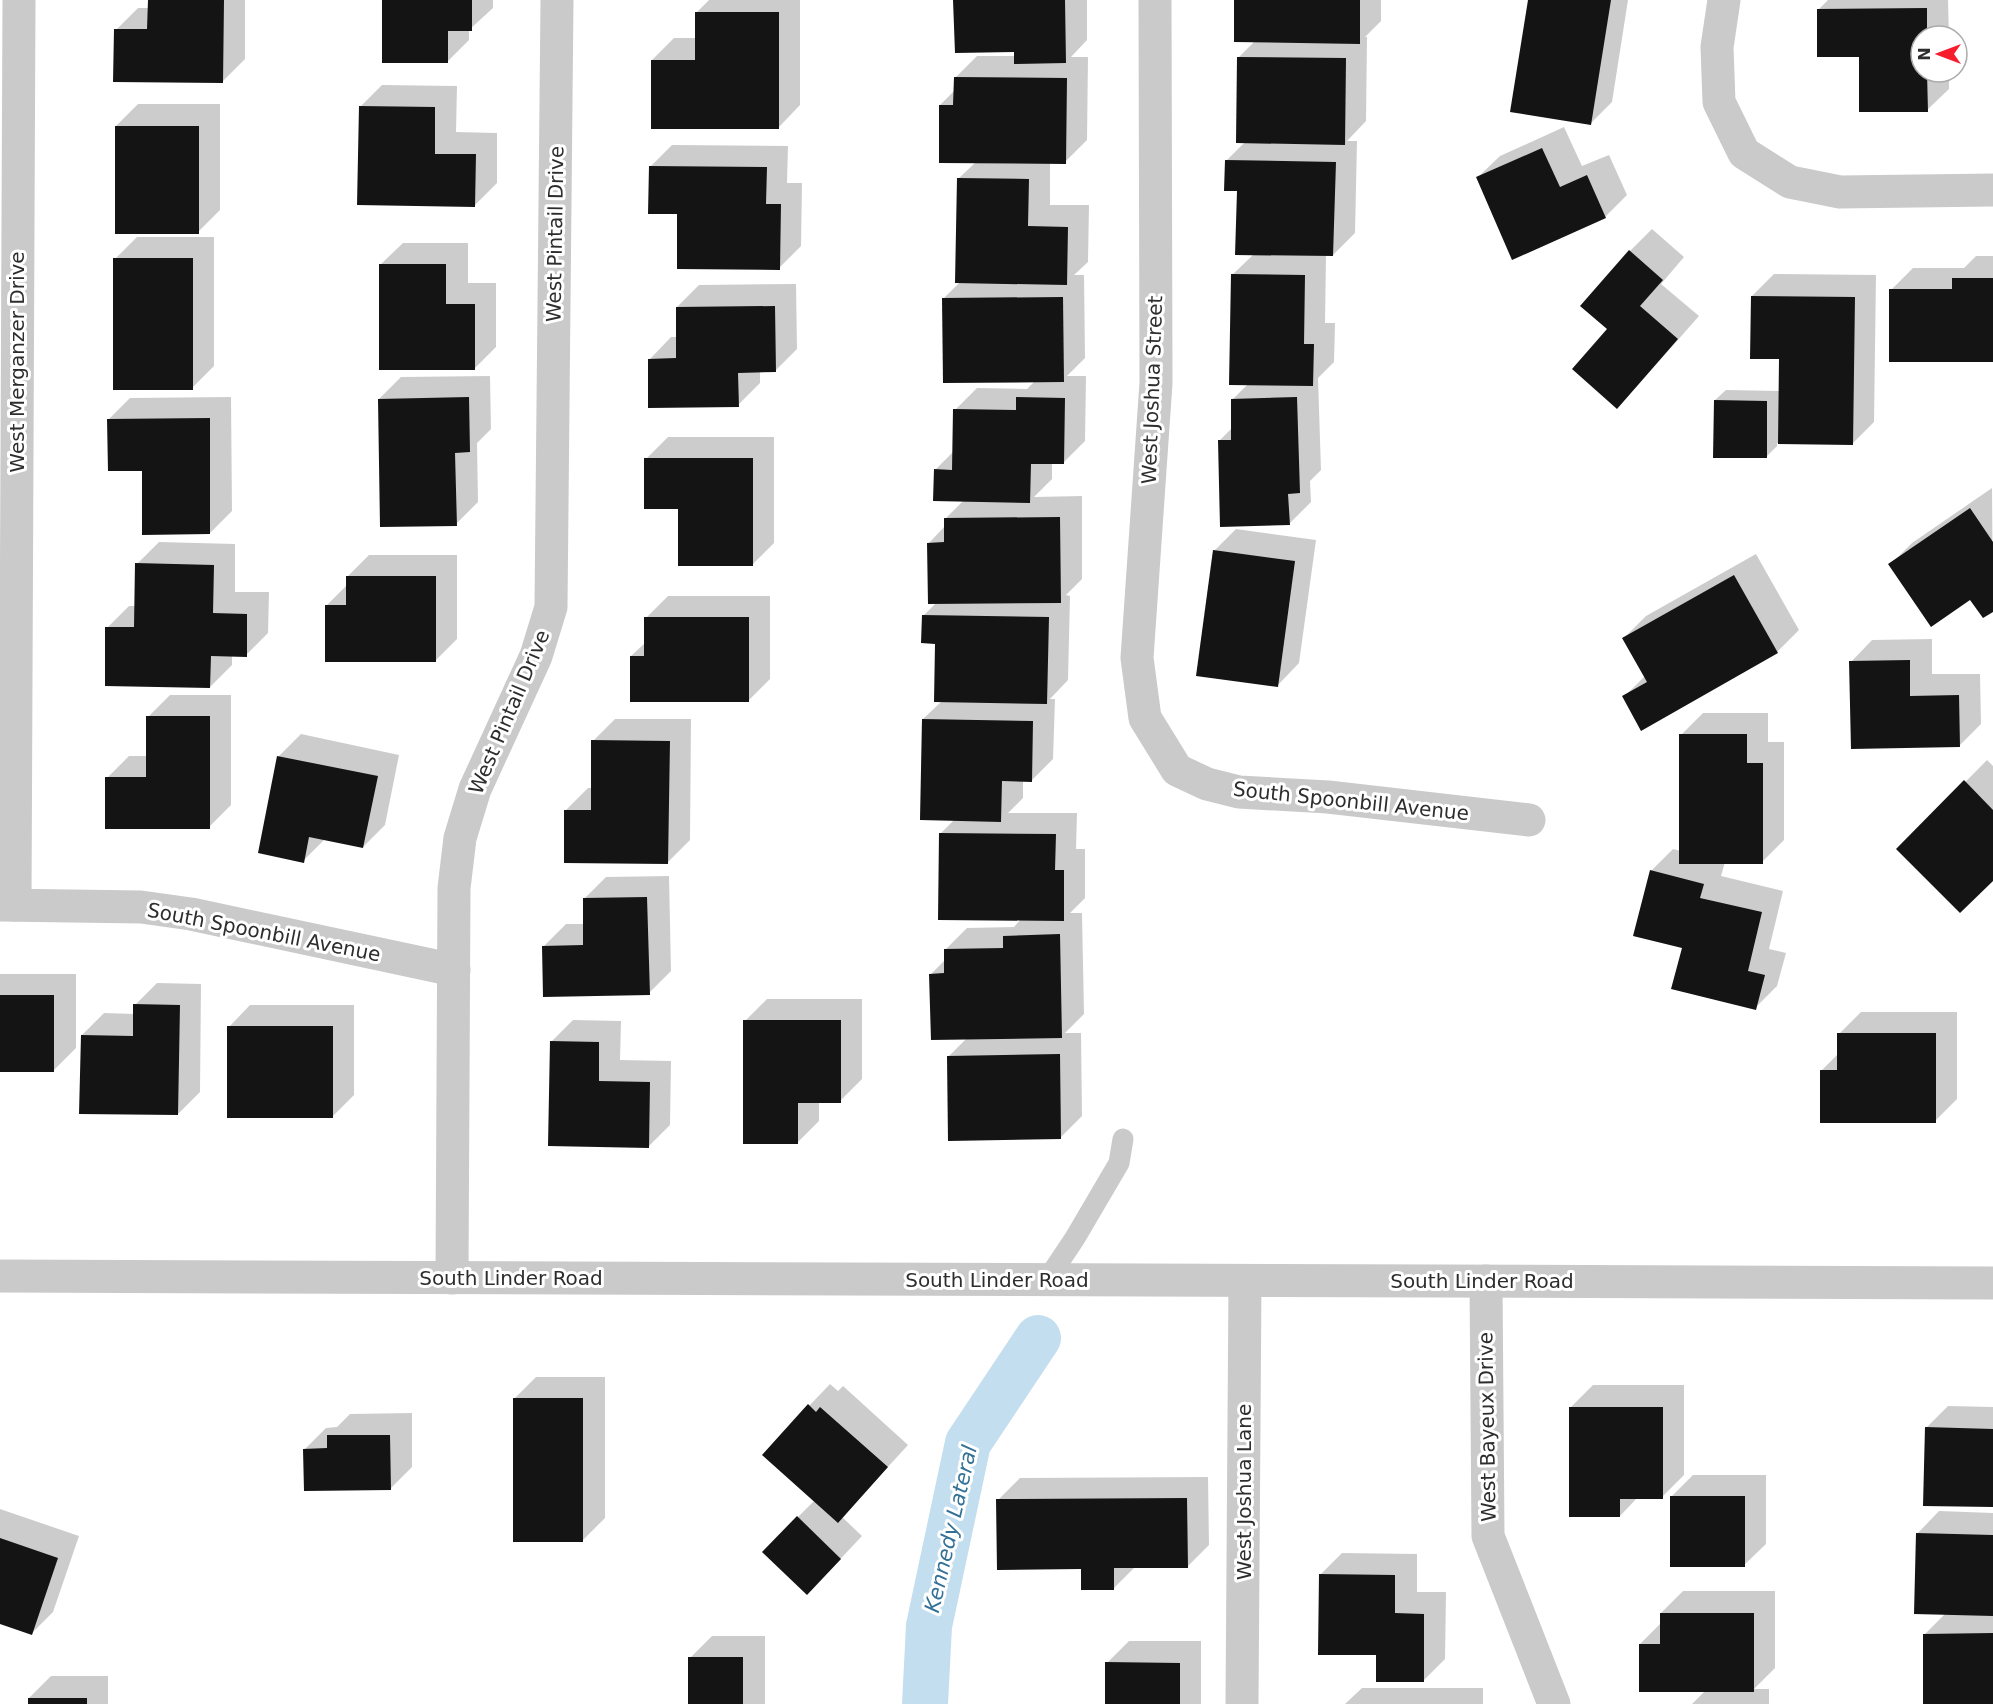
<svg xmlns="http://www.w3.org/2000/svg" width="1993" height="1704" viewBox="0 0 1993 1704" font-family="'DejaVu Sans',sans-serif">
<rect width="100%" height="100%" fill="#fff"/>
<g fill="#0003">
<polygon points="149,0 245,0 245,59 223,81 116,30 138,8 149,8"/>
<polygon points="384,0 493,0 493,8 469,30 469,40 447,62"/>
<polygon points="709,0 800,0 800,105 779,127 652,60 674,38 696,38 696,13"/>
<polygon points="955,0 1087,0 1087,40 1071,57 1088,57 1087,140 1065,162 1050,162 1050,205 1089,205 1088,262 1074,275 1084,275 1085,358 1067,376 1086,376 1085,441 1063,463 1052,463 1052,479 1034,497 1082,496 1082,579 1066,595 1070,596 1068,680 1050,699 1055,699 1053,759 1031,781 1023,780 1023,798 1008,813 1077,813 1076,849 1085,849 1085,898 1070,913 1082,913 1084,1014 1065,1033 1081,1033 1082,1116 1060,1138 949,1056 967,1038 931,974 946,959 945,950 967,928 1014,927 1021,919 940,834 955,819 923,719 942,701 937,642 923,616 937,602 929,543 945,526 945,519 964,500 935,470 954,451 955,410 977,388 1027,389 1035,381 944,298 960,282 958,179 976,162 940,105 955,90 955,78 977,56 1015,56 1015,50"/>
<polygon points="1236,0 1381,0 1381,21 1365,37 1367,37 1366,121 1347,141 1357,141 1355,233 1333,255 1326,255 1325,323 1335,323 1334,362 1318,378 1321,470 1310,481 1311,502 1289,524 1219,441 1233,427 1232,400 1249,383 1232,275 1254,254 1238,189 1226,161 1245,142 1238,58 1255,41"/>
<polygon points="1530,0 1628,0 1612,102 1590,124"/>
<polygon points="1828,0 1948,0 1949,36 1921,36 1921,72 1949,72 1949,89 1927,110 1860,55 1819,9"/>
<polygon points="382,85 457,86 456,132 497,133 497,183 475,205 360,107"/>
<polygon points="138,104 220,104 220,210 198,232 116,126"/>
<polygon points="1564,127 1582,166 1609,155 1627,195 1605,217 1478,177 1500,156"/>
<polygon points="672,145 788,146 787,183 802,183 801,246 779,268 679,213 650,167"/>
<polygon points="1652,229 1684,257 1661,284 1699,316 1638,385 1617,407 1609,329 1630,251"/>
<polygon points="137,237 214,237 214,366 192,388 115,259"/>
<polygon points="403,243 468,243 468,283 496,283 496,347 474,369 381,264"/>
<polygon points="1976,256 1993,256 1993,360 1891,290 1913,268 1964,268"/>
<polygon points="1774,274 1876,275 1874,422 1852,444 1777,443 1777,446 1766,457 1715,400 1726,390 1780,391 1781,358 1752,296"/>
<polygon points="796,284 797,349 775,371 760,371 760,383 738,405 650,359 671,337 677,337 677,307 699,285"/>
<polygon points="490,376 491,429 477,443 478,502 456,524 379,399 401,377"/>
<polygon points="231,397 232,511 210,533 108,420 130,398"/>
<polygon points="668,437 774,437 774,543 752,565 646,459"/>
<polygon points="1992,488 1993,610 1970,598 1890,565 1912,543"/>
<polygon points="1236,529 1316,540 1299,663 1278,685 1214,551"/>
<polygon points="159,542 235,544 235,592 269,592 268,633 246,655 232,655 232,665 210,687 107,628 129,606 136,606 137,564"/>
<polygon points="1756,554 1799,630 1777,652 1624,697 1645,676 1624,638 1646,616"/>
<polygon points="369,555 457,555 457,639 435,661 326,606 347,585 347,577"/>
<polygon points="668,596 770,596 770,679 748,701 631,656 646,642 646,618"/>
<polygon points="1932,639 1932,674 1980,674 1981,724 1959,746 1851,662 1872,640"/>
<polygon points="170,695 231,695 231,805 209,827 107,778 129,756 148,756 148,717"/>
<polygon points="1703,713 1768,713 1768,742 1784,742 1784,840 1762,862 1725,862 1721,876 1783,891 1769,949 1786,953 1777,986 1755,1008 1683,947 1651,871 1673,849 1681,851 1681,735"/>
<polygon points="615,719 691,719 690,840 668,862 566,810 588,788 593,788 593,741"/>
<polygon points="301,734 399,755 385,825 363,847 325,839 303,861 259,852 279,756"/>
<polygon points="1987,760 1993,766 1993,879 1899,849"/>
<polygon points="669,876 671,971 649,993 544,946 566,924 584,924 584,899 606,877"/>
<polygon points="0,974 76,974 76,1048 54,1070 0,1070"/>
<polygon points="157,983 201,984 200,1092 178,1114 82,1035 104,1013 135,1014 135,1005"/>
<polygon points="767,999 862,999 862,1079 840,1101 819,1101 819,1121 797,1143 745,1021"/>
<polygon points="250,1005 354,1005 354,1095 332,1117 229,1027"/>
<polygon points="1861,1012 1957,1012 1957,1099 1935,1121 1821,1071 1839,1053 1839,1034"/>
<polygon points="573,1020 621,1021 620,1060 671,1061 670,1125 648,1147 551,1042"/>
<polygon points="536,1377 605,1377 605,1518 583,1540 514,1399"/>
<polygon points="830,1384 838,1391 843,1386 908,1445 842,1517 862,1536 829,1571 798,1517 815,1500 809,1406"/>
<polygon points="1593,1385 1684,1385 1684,1475 1662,1497 1638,1497 1620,1516 1571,1407"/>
<polygon points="1948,1406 1993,1407 1993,1506 1926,1428"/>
<polygon points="412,1413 412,1467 390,1489 304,1450 326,1428 337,1427 350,1414"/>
<polygon points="1693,1475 1766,1475 1766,1544 1744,1565 1671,1497"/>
<polygon points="1208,1477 1209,1545 1187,1567 1135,1567 1114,1588 1082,1568 998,1500 1020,1478"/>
<polygon points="0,1509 79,1536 53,1612 31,1634 0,1623"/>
<polygon points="1939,1511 1993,1513 1993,1704 1925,1704 1924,1635 1946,1613 1918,1533"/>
<polygon points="1342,1553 1417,1554 1417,1592 1446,1592 1445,1659 1423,1681 1377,1654 1320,1575"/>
<polygon points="1683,1591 1775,1591 1775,1668 1754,1689 1769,1689 1769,1704 1692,1704 1706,1690 1640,1644 1661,1623 1661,1613"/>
<polygon points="712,1636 765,1636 765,1704 690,1704 690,1658"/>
<polygon points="1129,1641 1201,1641 1201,1704 1107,1704 1107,1663"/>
<polygon points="51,1676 108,1676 108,1704 29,1704 29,1698"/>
<polygon points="1362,1688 1483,1688 1483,1704 1345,1704"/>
</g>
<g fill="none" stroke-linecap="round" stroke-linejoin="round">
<polyline stroke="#c3deef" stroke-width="46" points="925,1704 929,1626 968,1443 1038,1338"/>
</g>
<g fill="#141414">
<polygon points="148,0 224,0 223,83 113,82 114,29 147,29"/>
<polygon points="382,0 472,0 472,31 448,31 448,63 382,63"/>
<polygon points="953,0 1065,0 1066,63 1014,64 1014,52 955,53"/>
<polygon points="1234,0 1360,0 1360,44 1234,42"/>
<polygon points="1528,0 1611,0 1591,125 1510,112"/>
<polygon points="1927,8 1927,36 1921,36 1921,72 1927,72 1928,112 1859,112 1859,57 1817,57 1817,9"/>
<polygon points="695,12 779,12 779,129 651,129 651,60 695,60"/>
<polygon points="1237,57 1346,58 1345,145 1236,143"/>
<polygon points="954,77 1067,78 1066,164 939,163 939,105 953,105"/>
<polygon points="359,106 435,107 435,154 476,154 475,207 357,205"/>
<rect x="115" y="126" width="84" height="108"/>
<polygon points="1542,148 1560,187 1587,175 1606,218 1512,260 1476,177"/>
<polygon points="1225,160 1336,162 1333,256 1235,255 1237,191 1224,191"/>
<polygon points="649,166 767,167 766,204 781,204 780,270 677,269 677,214 648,214"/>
<polygon points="957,178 1029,179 1028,226 1068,227 1067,285 955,283"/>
<polygon points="1629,250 1663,280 1640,306 1678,339 1617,409 1572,369 1607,329 1580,306"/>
<rect x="113" y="258" width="80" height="132"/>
<polygon points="379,264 446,264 446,304 475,304 475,370 379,370"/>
<polygon points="1231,274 1305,275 1304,344 1314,344 1313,386 1229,385"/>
<polygon points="1952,278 1993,278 1993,362 1889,362 1889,289 1952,289"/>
<polygon points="1751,296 1855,297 1853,445 1778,444 1779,359 1750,359"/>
<polygon points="1063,297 1064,382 943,383 942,298"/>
<polygon points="775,306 776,372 738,373 739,407 648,408 648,359 676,358 676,307"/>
<polygon points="469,397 470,452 455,453 457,526 380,527 378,399"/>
<polygon points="1016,397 1065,398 1064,464 1031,464 1030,503 933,501 934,469 952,470 953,409 1016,410"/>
<polygon points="1297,397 1300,493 1288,494 1290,525 1220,527 1218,440 1231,440 1231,399"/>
<polygon points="1714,400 1767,401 1767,458 1713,458"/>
<polygon points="210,418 210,534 142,535 142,471 108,471 107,419"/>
<polygon points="644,458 753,458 753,566 678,566 678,509 644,509"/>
<polygon points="1970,508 1993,542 1993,612 1983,618 1970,600 1931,627 1888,564"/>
<polygon points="1060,517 1061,603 928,604 927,543 944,542 944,518"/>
<polygon points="1213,550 1295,561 1278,687 1196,676"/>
<polygon points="135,563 214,565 213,613 247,614 247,657 211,656 210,688 105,686 105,627 134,627"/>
<polygon points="1734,575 1778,653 1641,731 1622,696 1647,682 1622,638"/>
<polygon points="346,576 436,576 436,662 325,662 325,605 346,605"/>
<polygon points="922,615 1049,617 1047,704 934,702 935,644 921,643"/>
<polygon points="644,617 749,617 749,702 630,702 630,656 644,656"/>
<polygon points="1910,660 1910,696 1959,695 1960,747 1851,749 1849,661"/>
<polygon points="146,716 210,716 210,829 105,829 105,777 146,777"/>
<polygon points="922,719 1033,721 1032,782 1002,781 1001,822 920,820"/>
<polygon points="1679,734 1747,734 1747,763 1763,763 1763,864 1679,864"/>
<polygon points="591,740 670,741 668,864 564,863 564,810 591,810"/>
<polygon points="277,756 378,776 363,848 309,837 304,863 258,853"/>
<polygon points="1964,780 1993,810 1993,881 1960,913 1896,849"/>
<polygon points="939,833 1056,834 1055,870 1064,870 1064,921 938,920"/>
<polygon points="1650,870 1704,884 1700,898 1762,912 1748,971 1765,975 1756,1010 1671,989 1682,948 1633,936"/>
<polygon points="647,897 650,995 543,997 542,946 583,945 583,898"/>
<polygon points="1060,934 1062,1038 931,1040 929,974 944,973 944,949 1003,948 1003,936"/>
<rect x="0" y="995" width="54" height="77"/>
<polygon points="133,1004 180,1005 178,1115 79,1114 81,1035 133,1036"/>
<polygon points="743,1020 841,1020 841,1103 798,1103 798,1144 743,1144"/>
<rect x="227" y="1026" width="106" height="92"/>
<polygon points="1837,1033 1936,1033 1936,1123 1820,1123 1820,1070 1837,1070"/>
<polygon points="550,1041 599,1042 599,1081 650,1082 649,1148 548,1146"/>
<polygon points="1060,1054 1061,1139 948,1141 947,1056"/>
<rect x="513" y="1398" width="70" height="144"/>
<polygon points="808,1404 816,1412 820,1407 888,1467 838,1523 762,1455"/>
<polygon points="1569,1407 1663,1407 1663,1499 1620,1499 1620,1517 1569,1517"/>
<polygon points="1925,1427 1993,1429 1993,1507 1923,1506"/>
<polygon points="327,1435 390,1435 391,1490 304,1491 303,1449 327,1448"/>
<rect x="1670" y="1496" width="75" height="71"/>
<polygon points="1187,1498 1188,1568 1114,1568 1114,1590 1081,1590 1081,1569 997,1570 996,1499"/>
<polygon points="797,1516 841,1559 807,1595 762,1552"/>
<polygon points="1916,1533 1993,1535 1993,1616 1914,1614"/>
<polygon points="0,1538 58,1558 32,1635 0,1624"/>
<polygon points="1319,1574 1395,1575 1395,1613 1424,1614 1424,1682 1376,1682 1376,1655 1318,1655"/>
<polygon points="1660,1613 1754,1613 1754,1692 1639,1692 1639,1644 1660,1644"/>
<polygon points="1993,1633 1993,1704 1923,1704 1923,1634"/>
<rect x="688" y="1657" width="55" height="47"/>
<polygon points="1105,1662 1180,1663 1180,1704 1105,1704"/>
<rect x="28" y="1698" width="59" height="6"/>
</g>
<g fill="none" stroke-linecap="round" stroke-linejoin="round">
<polyline stroke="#cacaca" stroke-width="21" points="1047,1280 1075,1238 1119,1163 1123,1139"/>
<g stroke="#cacaca" stroke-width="33">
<polyline points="1155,0 1156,383 1137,658 1145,718 1177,770 1207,784 1239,792 1328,797 1529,820"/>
<polyline points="1724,0 1717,47 1719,102 1744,153 1790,182 1840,192 1993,190"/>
<polyline points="0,905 141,907 191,914 454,970"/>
<polyline points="15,905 19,0"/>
<polyline points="452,1278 454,888 460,838 475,789 536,656 551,607 557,0"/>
<polyline points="1486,1281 1488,1536 1554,1704"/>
<polyline points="1242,1704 1245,1281"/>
</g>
<polyline stroke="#cacaca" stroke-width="33" points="0,1276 1993,1283"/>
</g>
<g text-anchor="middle" stroke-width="6" stroke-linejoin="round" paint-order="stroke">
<g font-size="20" fill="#2d2d2d" stroke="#fff">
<text transform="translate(555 234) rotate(-89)" y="7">West Pintail Drive</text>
<text transform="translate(17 362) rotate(-90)" y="7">West Merganzer Drive</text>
<text transform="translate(1152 390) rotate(-88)" y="7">West Joshua Street</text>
<text transform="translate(509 712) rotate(-67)" y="7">West Pintail Drive</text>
<text transform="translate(1351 801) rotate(6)" y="7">South Spoonbill Avenue</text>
<text transform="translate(264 932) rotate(11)" y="7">South Spoonbill Avenue</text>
<text x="511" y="1285">South Linder Road</text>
<text x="997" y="1287">South Linder Road</text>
<text x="1482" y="1288">South Linder Road</text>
<text transform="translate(1487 1427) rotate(-91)" y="7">West Bayeux Drive</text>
<text transform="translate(1244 1492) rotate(-90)" y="7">West Joshua Lane</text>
</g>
<g font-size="21" font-style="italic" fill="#337197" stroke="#fff">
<text transform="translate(951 1529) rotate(-77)" y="7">Kennedy Lateral</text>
</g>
</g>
<g transform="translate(1939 54) rotate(270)"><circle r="28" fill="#ffffff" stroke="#ababab" stroke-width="1.5"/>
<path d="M0-4.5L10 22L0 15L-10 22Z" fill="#f61d2d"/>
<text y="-9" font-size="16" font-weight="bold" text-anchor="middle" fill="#2d2d2d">N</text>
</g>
</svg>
